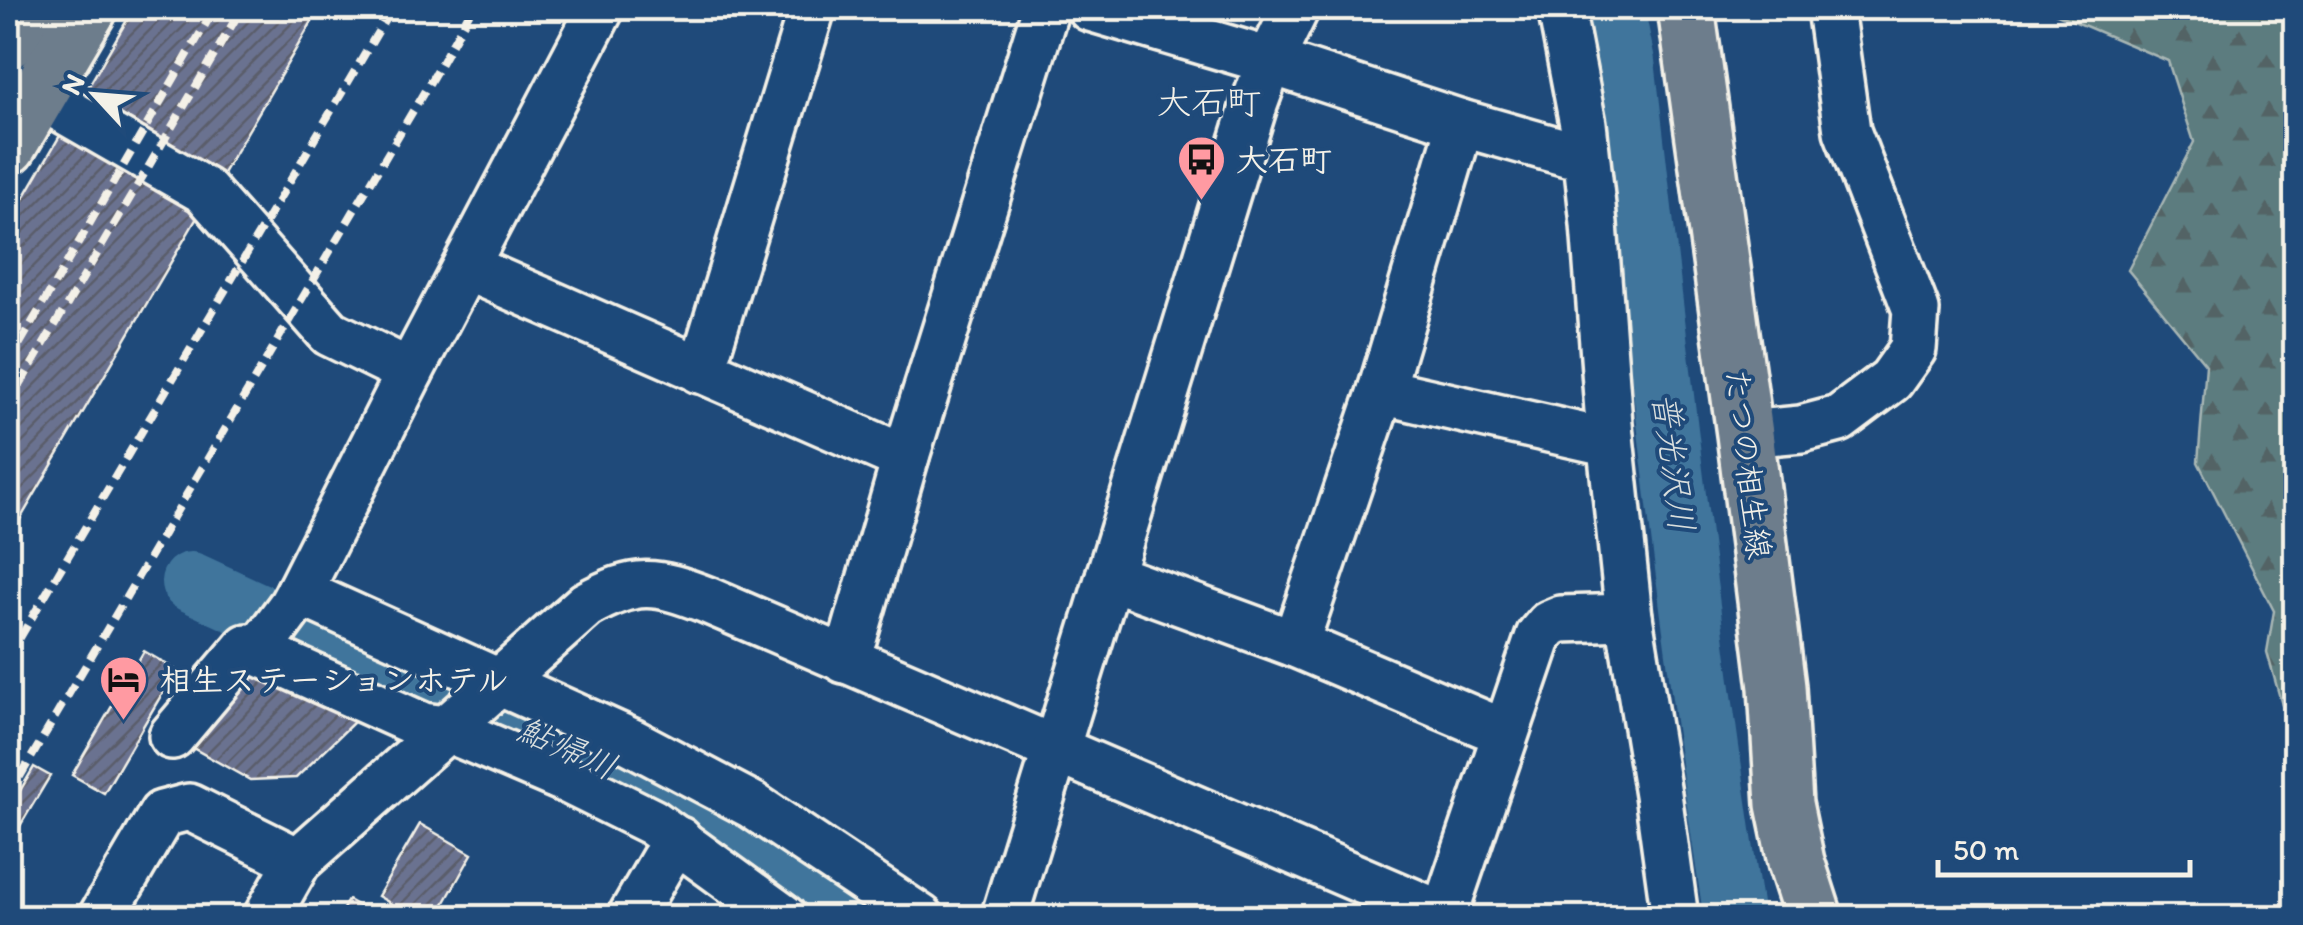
<svg xmlns="http://www.w3.org/2000/svg" width="2303" height="925" viewBox="0 0 2303 925" font-family="Itim,'Klee One',sans-serif">
<defs>
<pattern id="forest-firs" width="22" height="20" patternUnits="userSpaceOnUse" patternTransform="scale(2.5)"><rect width="22" height="20" fill="#5b7b7f"/><path d="M5 1l3.5 6h-7zM16 11l3.5 6h-7z" fill="#536465"/></pattern>
<pattern id="building-hatch" width="6" height="6" patternUnits="userSpaceOnUse" patternTransform="scale(2.5)"><rect width="6" height="6" fill="#6b7290"/><path d="M-1 1l2-2M0 6l6-6M5 7l2-2" fill="none" stroke="#5a5d6b"/></pattern>
</defs>
<rect width="100%" height="100%" fill="#1f4a7a"/>
<filter id="ink" filterUnits="userSpaceOnUse"><feTurbulence type="fractalNoise" baseFrequency=".01" numOctaves="2"/><feDisplacementMap in="SourceGraphic" scale="20" xChannelSelector="R" yChannelSelector="G"/><feConvolveMatrix kernelMatrix="1 2 1 2 8 2 1 2 1" color-interpolation-filters="sRGB"/></filter>
<g filter="url(#ink)">
<polygon fill="url(#forest-firs)" stroke="#a8b6b4" stroke-width="2.5" points="2043,8 2295,8 2295,714 2282,705 2267,652 2274,611 2198,462 2206,365 2128,270 2194,142 2168,61"/>
<g fill="none" stroke-linecap="round" stroke-linejoin="round">
<g stroke="#3f759c" stroke-width="60">
<path d="M1614,8L1625,62C1658,348 1690,634 1734,918"/>
<polyline points="191,582 339,650 525,728 683,799 875,918"/>
</g>
</g>
<g fill="url(#building-hatch)" stroke="#f4f1e8" stroke-width="2.5">
<polygon points="134,8 320,8 8,540 8,225"/>
<polygon points="144,651 176,670 104,793 72,775"/>
<polygon points="252,670 355,721 296,778 250,780 184,743 227,688 239,694"/>
<polygon points="34,767 50,776 8,846 8,811"/>
<polygon points="420,824 472,854 436,918 416,918 378,896"/>
<polygon points="348,900 380,918 338,918"/>
</g>
<g fill="none" stroke-linecap="round" stroke-linejoin="round">
<defs>
<g id="minor">
<polyline points="1090,8 1270,61 1461,123 1567,153 1585,151"/>
<polyline points="1561,8 1583,124 1594,224 1610,437 1629,617 1658,794 1675,918"/>
<polyline points="32,63 38,95 205,191 330,333 410,372"/>
<polyline points="466,267 893,453 906,456"/>
<polyline points="700,370 706,356 812,8"/>
<polyline points="1381,391 1593,439 1610,437"/>
<polyline points="1745,434 1801,429 1839,419 1891,380 1913,349 1916,310 1847,131 1830,8"/>
<polyline points="1109,576 1295,644 1484,724 1506,730"/>
<polyline points="299,592 632,742 752,805 921,918"/>
<polyline points="1295,644 1381,391 1461,123"/>
<polyline points="258,651 292,605 299,592 410,372 601,8"/>
<polyline points="844,660 854,636 906,456 1046,8"/>
<polyline points="172,736 247,647 423,726 447,729 471,739 567,780 652,822 784,918"/>
<polyline points="101,918 162,814 189,807 298,861"/>
<path d="M266,918L298,861L586,605C636,577 655,580 707,600L1450,918"/>
<polyline points="630,918 663,861 679,840"/>
<polyline points="1004,918 1255,102 1270,61 1296,8"/>
<polyline points="1443,918 1539,636 1549,624 1561,619 1629,617"/>
</g>
<polyline id="major" points="1686,8 1745,434 1777,687 1784,804 1796,862 1814,918"/>
<g id="highway">
<polyline points="8,41 27,8"/>
<polyline points="8,146 89,8"/>
</g>
</defs>
<use href="#minor" stroke="#f4f1e8" stroke-width="52"/>
<use href="#major" stroke="#f4f1e8" stroke-width="62"/>
<use href="#highway" stroke="#f4f1e8" stroke-width="62"/>
<use href="#minor" stroke="#1f4a7a" stroke-width="45"/>
<use href="#major" stroke="#6d7d8c" stroke-width="55"/>
<use href="#highway" stroke="#6d7d8c" stroke-width="55"/>
<g stroke="#f4f1e8" stroke-width="8" stroke-dasharray="15 8" stroke-linecap="butt">
<polyline points="8,364 215,8"/>
<polyline points="8,405 242,8"/>
<polyline points="8,658 392,8"/>
<polyline points="8,797 440,65 472,8"/>
</g>
</g>
</g>
<defs>
<symbol id="bus-pin" viewBox="-11 -11 22 30"><path d="M0 17L-7.5 6A9.5 9.5 0 1 1 7.5 6Z" fill="#ff9aa2" stroke="#1f4a7a"/><path d="M-5-6H5V4H4V6H2V4H-2V6H-4V4H-5ZM-3.5-4V0h7V-4ZM-3.5 1.2v1.5H-2V1.2ZM2 1.2v1.5H3.5V1.2Z" fill="#111"/></symbol>
<symbol id="hotel-pin" viewBox="-11 -11 22 30"><path d="M0 17L-7.5 6A9.5 9.5 0 1 1 7.5 6Z" fill="#ff9aa2" stroke="#1f4a7a"/><path d="M-6-4.5h1.5V1H6V5H4.5V3h-9V5H-6ZM-4 0a1.8 1.8 0 1 1 3.6 0ZM.5 0V-2.5h3Q6-2.5 6 0Z" fill="#111"/></symbol>
</defs>
<g fill-rule="evenodd">
<use href="#bus-pin" x="1174" y="132" width="55" height="75"/>
<use href="#hotel-pin" x="96" y="652" width="55" height="75"/>
</g>
<g text-anchor="middle" stroke-width="8" stroke-linejoin="round" paint-order="stroke">
<g font-size="32" font-weight="bold" fill="#f4f1e8" stroke="#1f4a7a" text-anchor="start">
<text x="1236" y="171">大石町</text>
<text x="159" y="691">相生ステーションホテル</text>
</g>
<g font-size="32" fill="#f4f1e8" stroke="#1f4a7a">
<text transform="translate(1748 464) rotate(83)" y="11">たつの相生線</text>
</g>
<g font-size="35" fill="#f4f1e8" stroke="#1f4a7a">
<text x="1209" y="114">大石町</text>
</g>
<g font-size="35" font-style="italic" fill="#d9dedd" stroke="#1f4a7a">
<text transform="translate(1674 462) rotate(83)" y="12">普光沢川</text>
<text transform="translate(567 748) rotate(24)" y="12">鮎帰川</text>
</g>
</g>
<rect width="2303" height="925" fill="none" stroke="#1f4a7a" stroke-width="40"/>
<rect x="20" y="20" width="2263" height="885" fill="none" stroke="#f4f1e8" stroke-width="4" filter="url(#ink)"/>
<g transform="translate(95 95) rotate(296)" stroke="#1f4a7a" stroke-width="8" paint-order="stroke">
<path d="M0-8L18 38L0 25L-18 38Z" fill="#f4f1e8"/>
<text y="-15" font-size="28" font-weight="bold" text-anchor="middle" fill="#f4f1e8">N</text>
</g>
<path d="M1938 860v15h252v-15" fill="none" stroke="#f4f1e8" stroke-width="5"/>
<text x="1953" y="860" font-size="30" fill="#f4f1e8" stroke="#1f4a7a" stroke-width="8" paint-order="stroke">50 m</text>
</svg>
